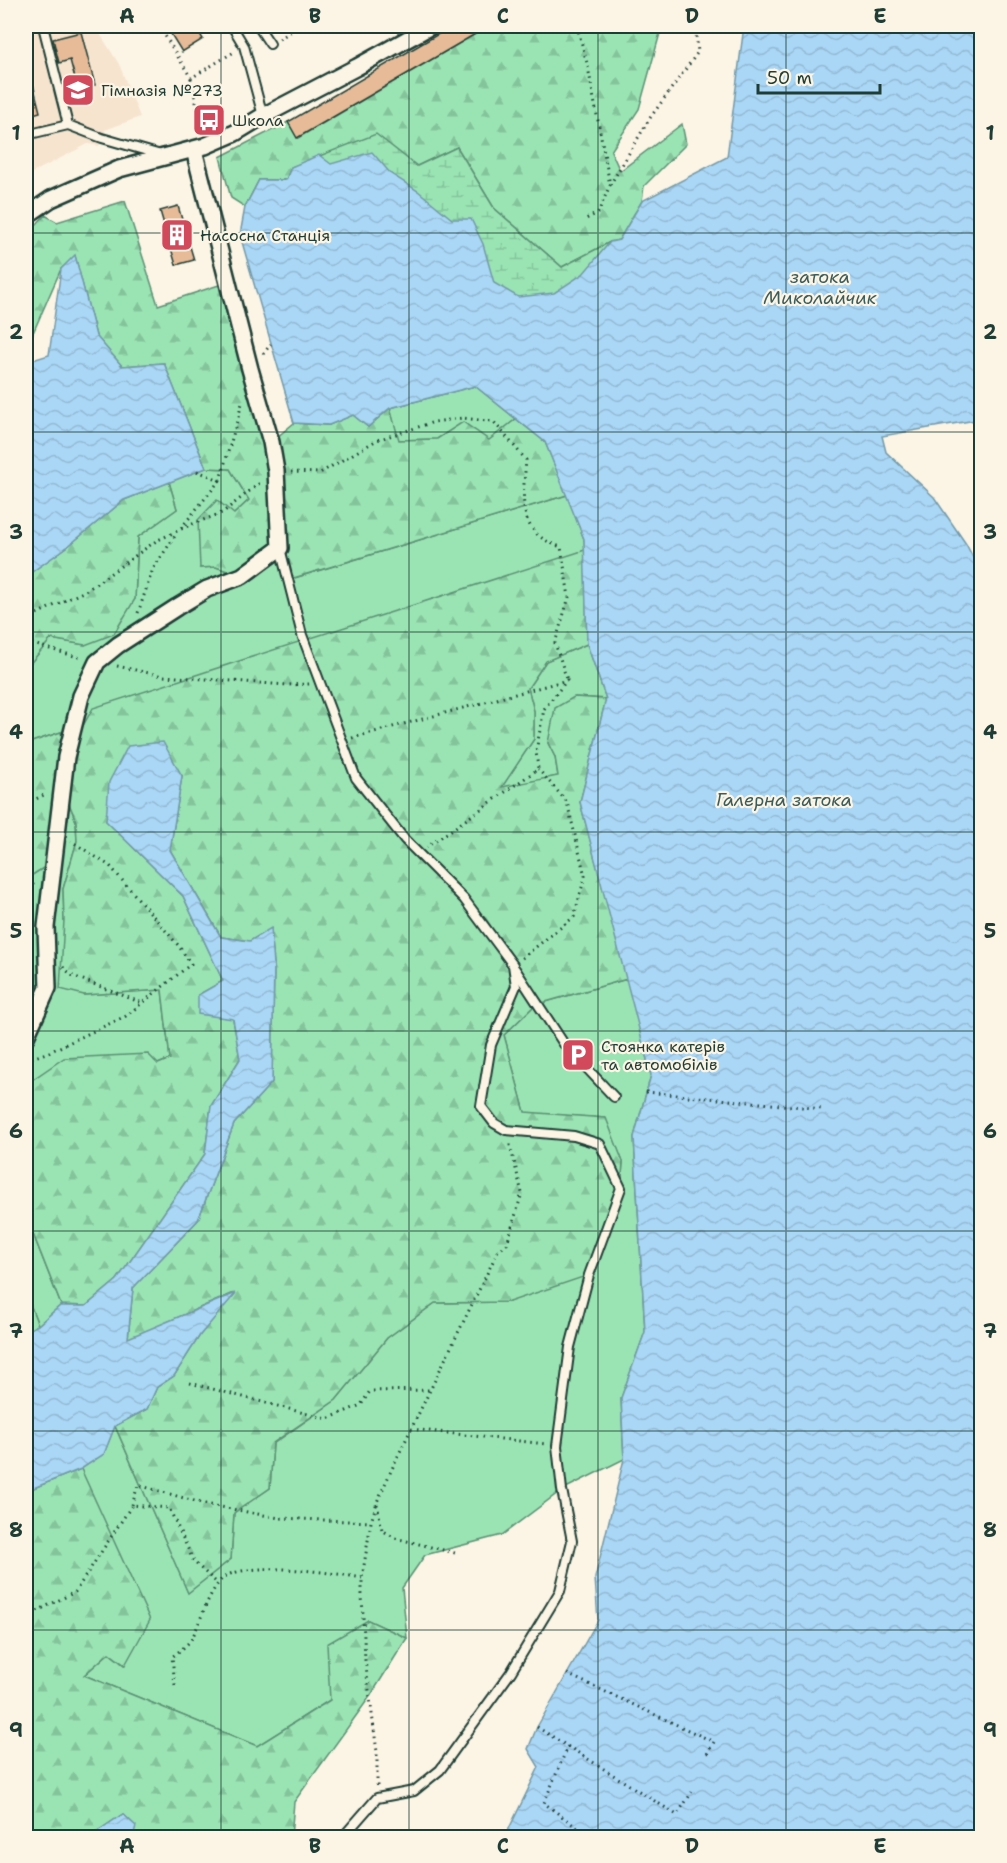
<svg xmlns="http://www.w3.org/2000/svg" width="1007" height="1863" viewBox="0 0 1007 1863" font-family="'Shantell Sans',sans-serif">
<defs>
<pattern id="forest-firs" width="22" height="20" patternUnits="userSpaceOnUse" patternTransform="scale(1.5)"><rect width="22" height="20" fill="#9ae4b3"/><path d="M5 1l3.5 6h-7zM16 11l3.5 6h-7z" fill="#84c49b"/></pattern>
<pattern id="wetland-marsh" width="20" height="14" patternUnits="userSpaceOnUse" patternTransform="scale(1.5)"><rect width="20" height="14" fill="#9ae4b3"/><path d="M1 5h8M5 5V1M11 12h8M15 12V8" fill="none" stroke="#84c49b"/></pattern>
<pattern id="water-waves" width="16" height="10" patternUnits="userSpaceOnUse" patternTransform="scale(1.5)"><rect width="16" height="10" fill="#aad7f6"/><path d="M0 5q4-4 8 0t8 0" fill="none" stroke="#92b9d4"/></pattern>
</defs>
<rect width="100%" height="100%" fill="#fcf5e5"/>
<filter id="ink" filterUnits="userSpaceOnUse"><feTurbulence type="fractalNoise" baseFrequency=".0167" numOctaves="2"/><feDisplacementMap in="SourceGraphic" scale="12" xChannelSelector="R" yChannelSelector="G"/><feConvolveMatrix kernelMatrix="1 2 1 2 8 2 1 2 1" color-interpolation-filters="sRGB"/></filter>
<g filter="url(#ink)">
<polygon fill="#f6e4ce" points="26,26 95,26 119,64 140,117 105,130 99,146 88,144 26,176"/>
<g fill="#9ae4b3" stroke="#5c9074" stroke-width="1.5">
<polygon points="475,386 516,419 489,441 463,423 437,439 398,440 390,408"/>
<polygon points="206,468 230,469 249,500 234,514 200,568 216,567 241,576 280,548 288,580 567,495 584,539 585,550 66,757 61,732 26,744 26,668 51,639 85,645 135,599 138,537 177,509 169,482"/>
<polygon points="587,644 606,699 575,697 548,743 555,757 558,776 501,788 534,739 534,711 528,688 546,661"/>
<polygon points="62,786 76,821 77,841 63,889 64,920 84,995 162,990 170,1059 158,1064 32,1080 26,1096 26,991 30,920 26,907 26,879 54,861"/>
<polygon points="627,979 651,1075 634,1137 645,1332 621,1398 624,1459 562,1490 502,1535 425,1555 402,1588 407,1638 368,1620 330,1700 257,1746 84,1675 109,1653 124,1665 81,1469 104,1453 115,1426 188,1592 231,1559 234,1512 270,1488 273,1444 336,1400 387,1338 435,1303 509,1302 621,1188 623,1162 605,1118 525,1113 504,1035 535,1005"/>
<polygon points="26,1216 61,1305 38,1325 26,1294"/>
</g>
<g fill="url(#forest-firs)" stroke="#5c9074" stroke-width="1.5">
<polygon points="489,26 662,26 639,109 611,151 620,171 682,124 686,144 644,186 642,201 619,240 610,242 562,267 494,208 457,147 417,166 286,180 259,180 245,207 231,198 220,157 288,122 298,138"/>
<polygon points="125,201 158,305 219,285 263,444 271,442 294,423 329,425 353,415 368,427 390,408 399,440 437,439 463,422 489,440 516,419 545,442 567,495 287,580 280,548 242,576 216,567 200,568 198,520 217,500 234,514 249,500 230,469 206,468 164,363 122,366 96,336 75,256 61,269 29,342 26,344 26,236 45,215 57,222"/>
<polygon points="169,482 177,509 138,537 135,599 114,634 85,645 51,639 26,668 26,576 67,547 124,500"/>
<polygon points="585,550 587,644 546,661 528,688 534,711 534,739 502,787 558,776 555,757 548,743 555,708 574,697 606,699 580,802 627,979 535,1005 504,1035 525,1112 606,1118 623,1162 621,1188 589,1275 509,1302 435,1303 387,1338 336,1400 273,1443 270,1488 234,1513 231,1559 188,1593 115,1426 147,1409 157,1387 174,1376 200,1335 234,1293 128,1339 133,1288 198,1220 234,1124 272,1082 274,964 271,929 250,941 221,937 170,850 182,776 106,821 183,896 223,981 198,995 233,1019 240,1059 211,1106 205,1154 117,1280 86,1306 61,1305 26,1216 26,1096 32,1080 64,1058 148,1054 158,1064 170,1059 162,990 84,995 60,989 64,920 63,889 77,841 76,821 63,788 54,861 26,879 26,744 61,732 66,756 93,708"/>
<polygon points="26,1294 38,1325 26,1331"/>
<polygon points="81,1469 150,1620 125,1665 109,1653 84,1675 257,1746 330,1700 327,1644 368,1620 407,1638 371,1695 294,1802 291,1837 133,1837 135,1826 123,1814 89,1837 26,1838 26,1491"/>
</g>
<polygon fill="url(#wetland-marsh)" stroke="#5c9074" stroke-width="1.5" points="376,134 417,166 457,147 494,208 562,267 610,242 605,258 535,337 346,387 329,425 294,423 245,207 259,180 286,180 291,167"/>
<g fill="url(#water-waves)" stroke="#7299a8" stroke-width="1.5">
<polygon points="744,26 981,26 981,419 882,436 886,452 934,497 966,544 981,573 981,1837 505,1837 539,1767 528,1749 537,1727 598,1620 595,1578 624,1459 621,1398 645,1332 634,1137 651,1075 580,802 606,699 587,644 584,539 545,442 475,386 390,408 368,427 353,415 329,425 294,423 240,235 245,207 259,180 286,180 291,167 319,155 331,164 372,152 391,174 418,191 452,219 471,219 483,244 494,283 518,297 554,293 583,274 610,242 619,240 642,201 727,157"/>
<polygon points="75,255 96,336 122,366 164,363 206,468 124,500 67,547 26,576 26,362 49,355 61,269"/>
<polygon points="163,742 182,776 170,850 221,937 250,941 271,928 274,964 272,1082 234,1124 198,1220 133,1288 128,1338 236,1293 200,1335 174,1376 157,1387 147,1409 115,1426 104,1454 81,1469 26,1491 26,1331 38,1325 60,1306 86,1306 117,1280 205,1154 211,1106 240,1059 233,1019 198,1014 198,995 223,981 183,896 106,821 109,782 128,746"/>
<polygon points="123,1814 136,1826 133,1837 89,1837"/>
</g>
<g fill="#e8bb98" stroke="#1f3d34" stroke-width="1.5">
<polygon points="166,26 195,26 203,39 182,52"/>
<polygon points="452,26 489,26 297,138 288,122"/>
<polygon points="81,32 95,85 78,89 70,60 59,63 53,39"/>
<polygon points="30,72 40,112 26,116 26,73"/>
<polygon points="178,206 194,260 176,265 160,211"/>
</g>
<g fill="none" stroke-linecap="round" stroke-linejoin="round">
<defs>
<g id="service">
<polyline points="43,26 68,125"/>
<polyline points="232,26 244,46 263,116"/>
<polyline points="258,26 270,44"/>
<polyline points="26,135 68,125 102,138 161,155"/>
<polyline points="280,548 302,635 356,778 405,840 464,899 513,965 516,986 491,1045 481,1106 494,1123 506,1130 574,1136 600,1144 621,1188 589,1275 570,1347 557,1446 562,1490 572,1541 560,1591 511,1672 440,1770 414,1791 377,1798 342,1838"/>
<polyline points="515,969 564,1044 614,1097"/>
</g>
<g id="minor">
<polyline points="26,216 51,199 119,169 205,146 235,133 263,116 357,67 431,26"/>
<polyline points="26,1037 48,988 46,927 66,757 81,696 97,662 118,645 177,607 207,589 242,576 280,548 276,471 271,442 250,369 194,150"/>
</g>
</defs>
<use href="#service" stroke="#1f3d34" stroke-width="12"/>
<use href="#minor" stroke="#1f3d34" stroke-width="20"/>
<g stroke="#1f3d34" stroke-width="3" stroke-dasharray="1.5 4.5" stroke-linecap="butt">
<polyline points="159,26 191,78 234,52"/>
<polyline points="577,26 588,67 610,185 598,213 584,220"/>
<polyline points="279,39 300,26"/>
<polyline points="191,78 202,131"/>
<polyline points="610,185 650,118 698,52 695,26"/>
<polyline points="263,354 271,344"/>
<polyline points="197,471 220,480 243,400"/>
<path d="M291,472L320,473L377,440L434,422L463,418L494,422L526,460C523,500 515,532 561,547L569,597L555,643L567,680"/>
<polyline points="181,528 220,480"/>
<polyline points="138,613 153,569 177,533"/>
<polyline points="26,619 87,590 156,541 190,525 222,513 261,482"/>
<polyline points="26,642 81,658"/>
<polyline points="117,666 163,676 287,685 310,684"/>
<polyline points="352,738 567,680 544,709 536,751 538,769 427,847"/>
<polyline points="26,804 46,794"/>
<polyline points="26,861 34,888"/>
<polyline points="522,958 574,917 585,876 567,802 538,769"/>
<polyline points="63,967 73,976 142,1003"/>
<polyline points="26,1060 49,1052 126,1016 191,964 178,945 110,866 71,841"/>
<polyline points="646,1092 823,1109"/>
<polyline points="190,1383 327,1419 361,1405 370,1391 430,1390"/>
<polyline points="411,1429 546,1444"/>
<polyline points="377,1504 382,1530 395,1538 459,1554"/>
<polyline points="132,1505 138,1485 205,1504 279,1518 371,1522"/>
<polyline points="26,1615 29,1615 75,1592 132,1505 169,1508 194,1562 218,1584"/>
<polyline points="567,1674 714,1742 707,1754"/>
<path d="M175,1685L172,1657C178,1652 188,1645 192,1638C202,1619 206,1597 221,1580C239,1559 336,1573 362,1578"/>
<polyline points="537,1727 677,1815 692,1792"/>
<polyline points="568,1746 544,1803 591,1838"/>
<polyline points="377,1786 377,1752 365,1660 362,1594 362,1578 371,1522 377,1502 396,1460 498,1251 507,1244 522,1193 509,1141"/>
</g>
<use href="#service" stroke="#fcf5e5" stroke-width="8"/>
<use href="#minor" stroke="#fcf5e5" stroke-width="15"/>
</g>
</g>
<path fill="none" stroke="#1f3d34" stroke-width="1.5" stroke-opacity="0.55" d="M221,26V1838M409,26V1838M598,26V1838M786,26V1838M26,233H982M26,432H982M26,632H982M26,832H982M26,1031H982M26,1231H982M26,1431H982M26,1630H982"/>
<defs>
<symbol id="school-square" viewBox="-11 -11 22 22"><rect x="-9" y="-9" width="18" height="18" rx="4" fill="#d1495b" stroke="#fcf5e5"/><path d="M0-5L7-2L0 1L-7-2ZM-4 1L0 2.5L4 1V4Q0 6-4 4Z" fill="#fff"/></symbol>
<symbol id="bus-square" viewBox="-11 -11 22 22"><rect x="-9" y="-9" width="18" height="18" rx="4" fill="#d1495b" stroke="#fcf5e5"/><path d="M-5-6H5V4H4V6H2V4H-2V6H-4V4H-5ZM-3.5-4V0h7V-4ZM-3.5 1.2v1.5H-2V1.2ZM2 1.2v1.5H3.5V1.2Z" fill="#fff"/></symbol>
<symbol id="building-square" viewBox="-11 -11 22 22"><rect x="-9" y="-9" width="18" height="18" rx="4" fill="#d1495b" stroke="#fcf5e5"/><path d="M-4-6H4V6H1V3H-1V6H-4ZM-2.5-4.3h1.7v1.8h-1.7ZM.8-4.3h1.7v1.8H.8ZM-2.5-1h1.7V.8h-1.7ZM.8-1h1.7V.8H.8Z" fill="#fff"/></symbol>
<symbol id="parking-square" viewBox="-11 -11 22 22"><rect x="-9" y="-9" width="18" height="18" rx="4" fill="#d1495b" stroke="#fcf5e5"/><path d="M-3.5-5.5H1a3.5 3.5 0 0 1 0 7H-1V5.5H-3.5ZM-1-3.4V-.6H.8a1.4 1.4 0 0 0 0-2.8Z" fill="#fff"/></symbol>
</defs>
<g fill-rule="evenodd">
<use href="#school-square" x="59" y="71" width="38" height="38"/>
<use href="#bus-square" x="190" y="101" width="38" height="38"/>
<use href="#building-square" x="158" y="216" width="38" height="38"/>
<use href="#parking-square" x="559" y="1036" width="38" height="38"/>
</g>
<g text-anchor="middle" stroke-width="4.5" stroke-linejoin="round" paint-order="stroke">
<g font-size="16" fill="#1f3d34" stroke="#fcf5e5" text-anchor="start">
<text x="101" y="96">Гімназія №273</text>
<text x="232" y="126">Школа</text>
<text x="200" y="241">Насосна Станція</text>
<text x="601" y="1052">Стоянка катерів<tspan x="601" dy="18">та автомобілів</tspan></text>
</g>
<g font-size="18" font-style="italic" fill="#3b5c5b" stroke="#fcf5e5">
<text x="820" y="283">затока<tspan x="820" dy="21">Миколайчик</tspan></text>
<text x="784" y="806">Галерна затока</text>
</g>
</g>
<rect width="1007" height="1863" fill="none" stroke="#fcf5e5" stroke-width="66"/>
<path d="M758 84v9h122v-9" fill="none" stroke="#1f3d34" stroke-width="3"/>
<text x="767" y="84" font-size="18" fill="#1f3d34" stroke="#fcf5e5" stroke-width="4.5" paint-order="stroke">50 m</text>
<rect x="33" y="33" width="941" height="1797" fill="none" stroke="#1f3d34" stroke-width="2"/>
<g font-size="20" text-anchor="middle" font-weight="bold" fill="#1f3d34">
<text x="127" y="23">A</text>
<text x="315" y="23">B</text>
<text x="503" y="23">C</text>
<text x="692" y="23">D</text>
<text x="880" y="23">E</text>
<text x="16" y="140">1</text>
<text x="990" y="140">1</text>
<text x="16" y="339">2</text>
<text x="990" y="339">2</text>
<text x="16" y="539">3</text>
<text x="990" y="539">3</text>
<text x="16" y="739">4</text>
<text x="990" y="739">4</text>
<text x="16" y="938">5</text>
<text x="990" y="938">5</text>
<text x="16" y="1138">6</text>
<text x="990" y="1138">6</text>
<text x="16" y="1338">7</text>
<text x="990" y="1338">7</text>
<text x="16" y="1537">8</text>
<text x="990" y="1537">8</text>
<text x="16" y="1737">9</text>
<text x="990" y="1737">9</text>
<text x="127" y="1853">A</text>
<text x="315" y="1853">B</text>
<text x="503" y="1853">C</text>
<text x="692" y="1853">D</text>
<text x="880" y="1853">E</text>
</g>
</svg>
